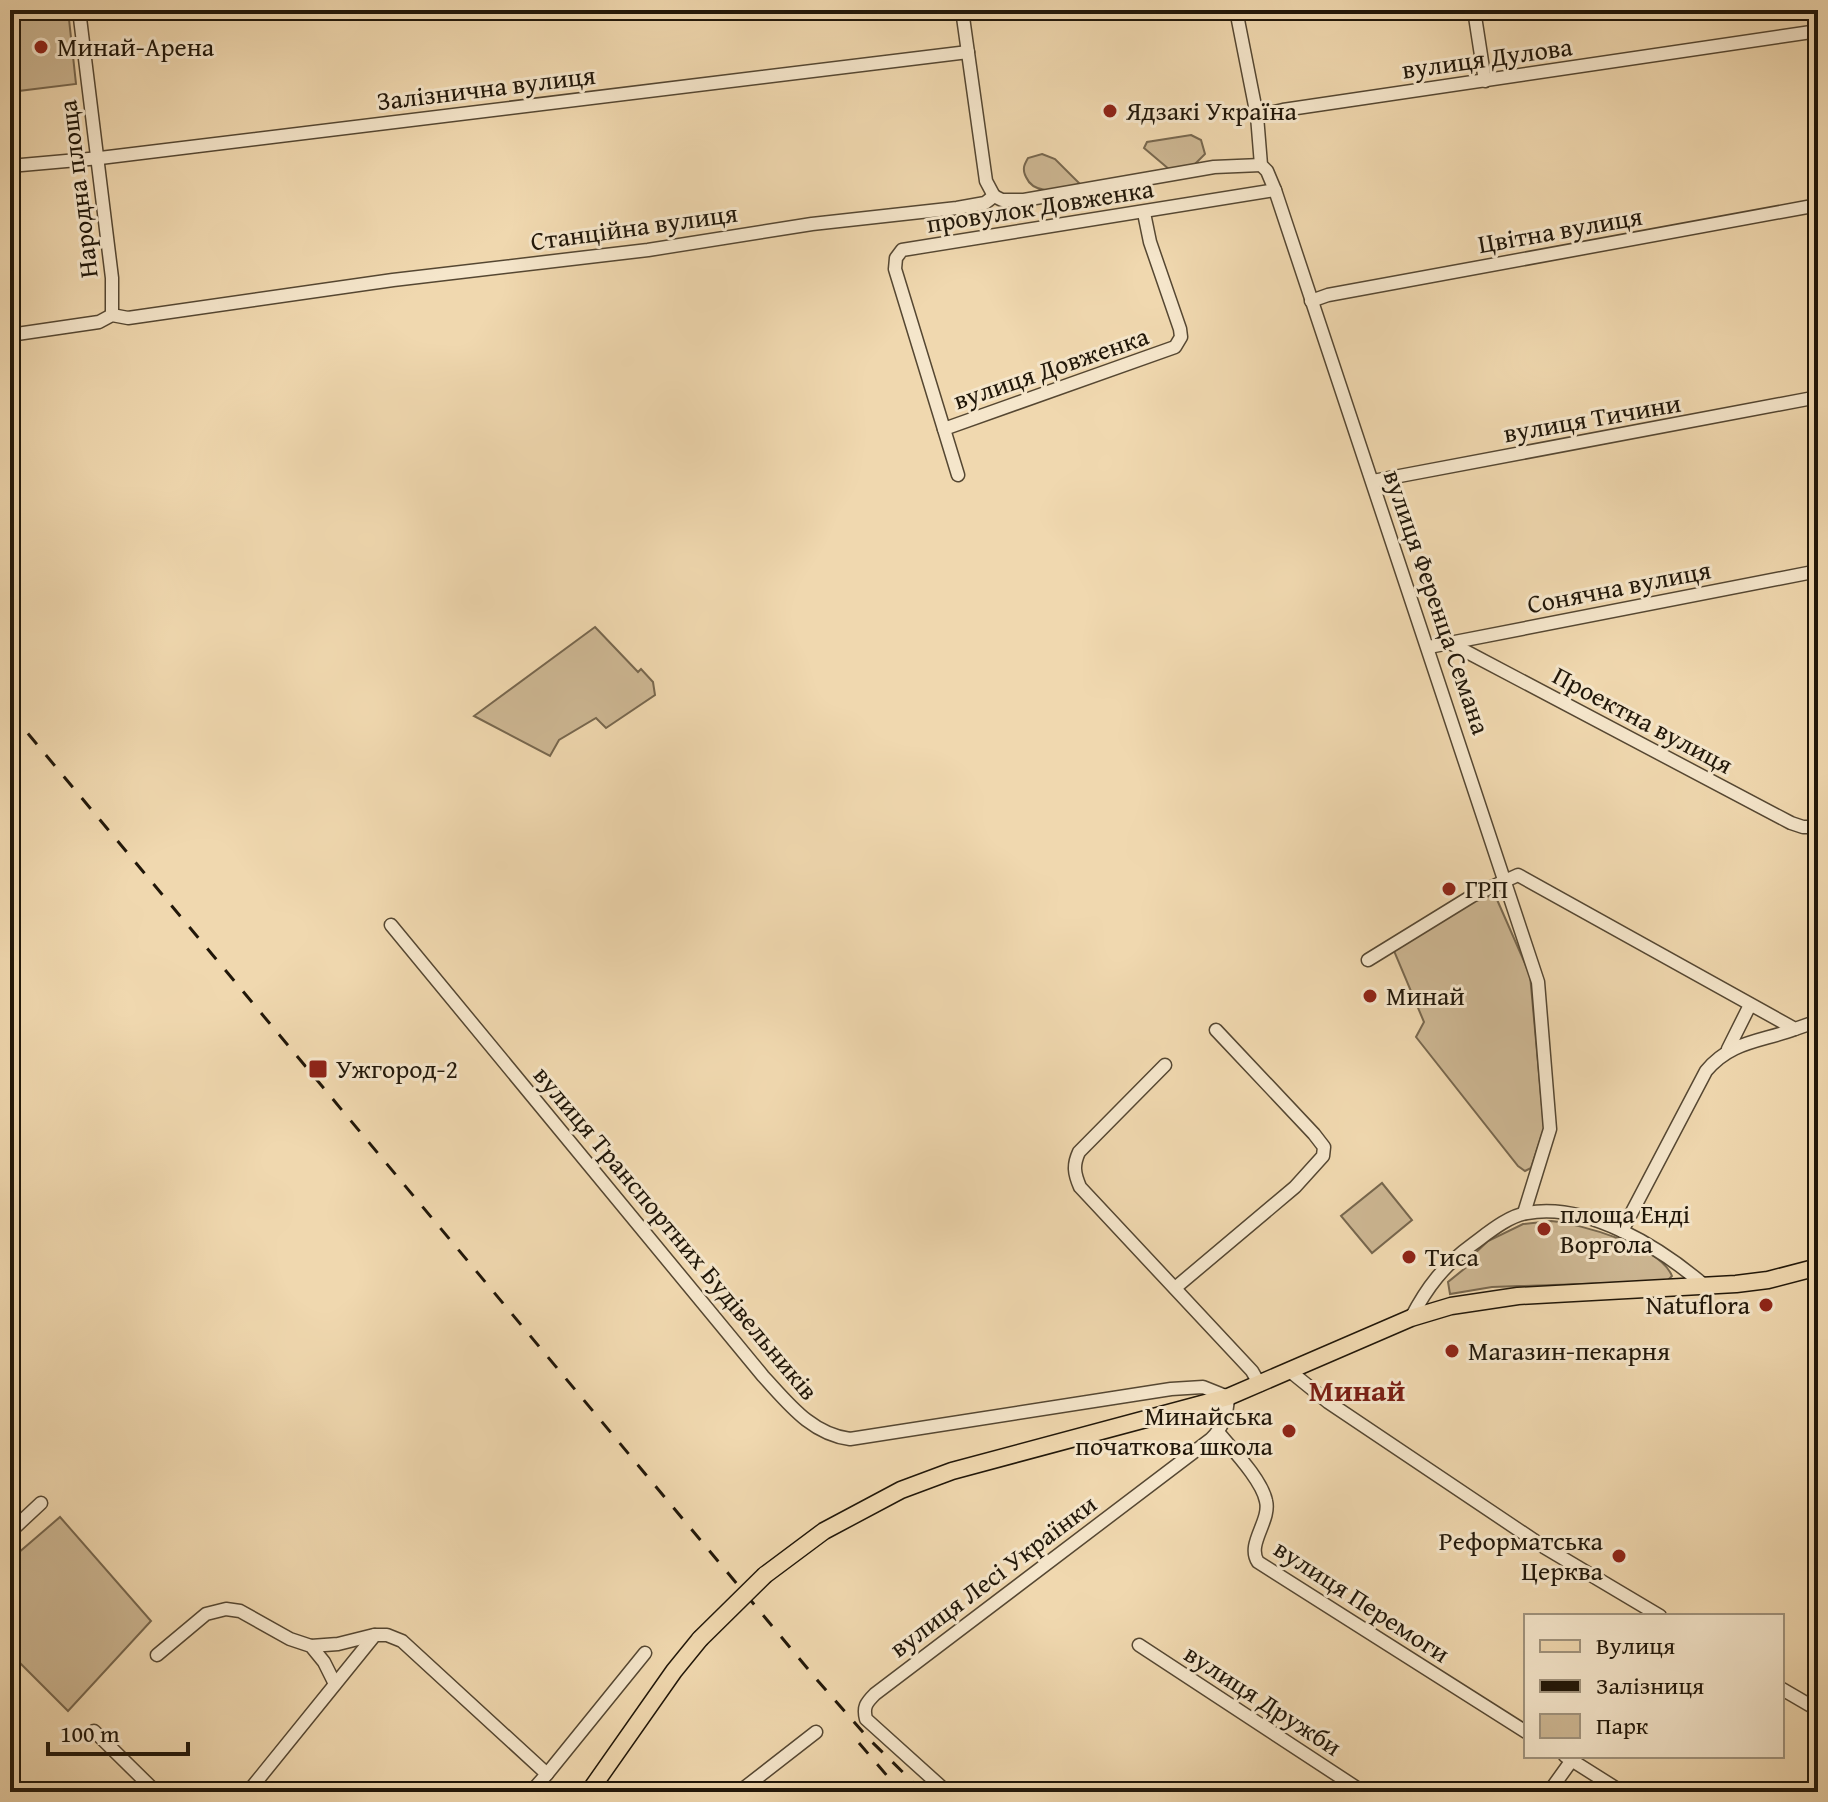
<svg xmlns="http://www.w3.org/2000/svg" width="1828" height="1802" viewBox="0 0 1828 1802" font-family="'Gentium Book Plus',serif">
<rect width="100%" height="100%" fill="#f0d8af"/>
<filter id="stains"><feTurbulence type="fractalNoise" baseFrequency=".0025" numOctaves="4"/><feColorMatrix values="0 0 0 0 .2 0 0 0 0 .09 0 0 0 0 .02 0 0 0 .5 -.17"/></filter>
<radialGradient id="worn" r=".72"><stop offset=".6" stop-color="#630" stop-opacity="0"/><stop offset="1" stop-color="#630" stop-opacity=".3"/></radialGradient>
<g fill="#cdb793" stroke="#77674e" stroke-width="2">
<polygon points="10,10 68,10 76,84 10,92"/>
<polygon points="1191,135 1201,140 1205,154 1191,168 1170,170 1144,148 1147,142"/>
<path d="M1042,154L1055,159L1082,186C1064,188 1035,198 1026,177C1022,169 1024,165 1028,158Z"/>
<polygon points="595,627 638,672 641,669 653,682 655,695 606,728 596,718 559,740 550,756 474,716"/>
<polygon points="1495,895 1530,975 1544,1128 1531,1168 1525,1171 1518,1166 1416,1037 1424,1022 1394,951 1477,899"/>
<polygon points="1382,1183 1412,1220 1372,1253 1341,1216"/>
<path d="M1551,1221C1581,1224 1660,1246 1672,1276L1667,1281L1492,1287L1450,1294L1448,1282L1469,1265L1472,1256L1488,1241L1523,1224Z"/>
<polygon points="60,1517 151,1621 68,1711 10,1653 10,1560"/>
</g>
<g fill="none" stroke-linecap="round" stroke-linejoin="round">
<defs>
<g id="minor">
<polyline points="79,10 112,278 112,315"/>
<polyline points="962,10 986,181 994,196"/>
<polyline points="1236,10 1257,116 1261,165 1267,171 1275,190 1538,982 1550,1129 1524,1213"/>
<polyline points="1474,10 1485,81"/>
<polyline points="1257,116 1283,110 1818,31"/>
<polyline points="10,166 100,158 968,52"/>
<polyline points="994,196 1002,200 1024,200 1214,167 1261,165"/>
<polyline points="1311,301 1328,295 1818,205"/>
<polyline points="10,335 99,322 112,315 128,318 393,280 648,250 812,224 957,208 985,203 994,196"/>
<polyline points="944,429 1175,347 1181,337 1180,329 1150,242 1144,213"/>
<polyline points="958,475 895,269 896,258 902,250 1275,190"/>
<polyline points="1373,481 1818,397"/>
<polyline points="1450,643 1791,823 1803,827 1818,827"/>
<polyline points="1429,647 1818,571"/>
<path d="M391,925L763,1376C788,1403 811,1434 850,1439L1171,1389L1203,1387L1228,1397C1227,1414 1224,1426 1211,1439L875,1694C866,1703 863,1707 866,1719L947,1792"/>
<polyline points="1368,960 1472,896 1518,875 1795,1029 1818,1021"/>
<polyline points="1728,1049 1750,1005"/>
<path d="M1165,1065L1079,1152C1073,1165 1074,1173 1080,1187L1252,1371L1260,1385"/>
<path d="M1622,1231L1706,1071C1731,1041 1760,1042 1795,1029"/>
<polyline points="1175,1288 1295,1187 1323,1156 1324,1147 1314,1134 1216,1030"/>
<path d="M1411,1318C1427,1287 1444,1265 1473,1244C1488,1233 1508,1216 1527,1213C1588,1202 1661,1248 1705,1286"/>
<polyline points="1291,1372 1328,1402 1544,1547 1660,1616"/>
<path d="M1218,1432C1232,1449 1262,1480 1266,1501C1271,1521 1246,1544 1258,1562L1526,1732"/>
<polyline points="10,1532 41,1503"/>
<polyline points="1139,1645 1363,1792"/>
<polyline points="311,1646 338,1644 374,1635"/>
<polyline points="157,1655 206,1614 226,1609 240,1611 290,1639 311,1646 324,1662 335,1684"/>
<polyline points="1782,1689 1818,1710"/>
<polyline points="94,1731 156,1792"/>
<polyline points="1565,1756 1622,1792"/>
<polyline points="547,1774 645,1653"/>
<polyline points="248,1792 375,1635 387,1635 402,1641 547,1774 531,1792"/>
<polyline points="739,1792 816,1732"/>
<polyline points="1549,1792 1572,1760"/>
</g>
<g id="major">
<polyline points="765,1575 824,1531 901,1490 952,1471 1228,1397 1411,1318 1451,1306 1518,1296 1736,1284 1768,1280 1818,1267"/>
<polyline points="589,1792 674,1671 700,1639"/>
</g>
</defs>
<use href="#minor" stroke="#554732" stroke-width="15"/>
<use href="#major" stroke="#211709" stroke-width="19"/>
<use href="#minor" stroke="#f5e6cb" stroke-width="12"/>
<use href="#major" stroke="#f0d8af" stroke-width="16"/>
<g stroke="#211709" stroke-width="3" stroke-dasharray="14 14" stroke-linecap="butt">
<polyline points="10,712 818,1681 868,1738 923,1792"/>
<polyline points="859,1743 901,1792"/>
</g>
<defs>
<polyline id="major-bridge" points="700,1639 765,1575"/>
</defs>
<use href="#major-bridge" stroke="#211709" stroke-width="19" stroke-linecap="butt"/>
<use href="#major-bridge" stroke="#f0d8af" stroke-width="16"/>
</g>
<g fill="#8f2418" stroke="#f5e6cb" stroke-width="3">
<circle cx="41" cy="47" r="8"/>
<circle cx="1110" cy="111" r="8"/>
<circle cx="1449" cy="889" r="8"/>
<circle cx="1370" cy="996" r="8"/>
<rect x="308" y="1059" width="20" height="20" rx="4"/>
<circle cx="1544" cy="1229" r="8"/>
<circle cx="1409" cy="1257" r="8"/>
<circle cx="1766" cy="1305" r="8"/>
<circle cx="1452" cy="1351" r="8"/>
<circle cx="1289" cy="1431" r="8"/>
<circle cx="1619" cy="1556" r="8"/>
</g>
<g text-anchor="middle" stroke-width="6" stroke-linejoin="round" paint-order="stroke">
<g font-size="26" fill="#211709" stroke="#f5e6cb" text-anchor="start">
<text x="57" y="56">Минай-Арена</text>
<text x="1126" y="120">Ядзакі Україна</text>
<text x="1465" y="898">ГРП</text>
<text x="1386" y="1005">Минай</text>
<text x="336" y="1078">Ужгород-2</text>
<text x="1560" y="1223">площа Енді<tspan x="1560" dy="30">Воргола</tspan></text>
<text x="1425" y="1266">Тиса</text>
<text x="1750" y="1314" text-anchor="end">Natuflora</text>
<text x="1468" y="1360">Магазин-пекарня</text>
<text x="1273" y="1425" text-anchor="end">Минайська<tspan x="1273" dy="30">початкова школа</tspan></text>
<text x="1603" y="1550" text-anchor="end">Реформатська<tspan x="1603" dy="30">Церква</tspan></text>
</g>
<g font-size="26" fill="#211709" stroke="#f5e6cb">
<text transform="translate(1487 58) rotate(-8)" y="9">вулиця Дулова</text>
<text transform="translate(486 88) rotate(-7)" y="9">Залізнична вулиця</text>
<text transform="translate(78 189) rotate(-97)" y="9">Народна площа</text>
<text transform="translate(1040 206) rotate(-9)" y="9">провулок Довженка</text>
<text transform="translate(634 227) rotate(-8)" y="9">Станційна вулиця</text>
<text transform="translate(1560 230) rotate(-10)" y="9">Цвітна вулиця</text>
<text transform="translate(1051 368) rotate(-19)" y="9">вулиця Довженка</text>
<text transform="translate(1592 418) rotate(-10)" y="9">вулиця Тичини</text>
<text transform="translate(1619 587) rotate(-11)" y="9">Сонячна вулиця</text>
<text transform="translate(1437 602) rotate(71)" y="9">вулиця Ференца Семана</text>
<text transform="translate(1643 720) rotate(28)" y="9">Проектна вулиця</text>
<text transform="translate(676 1233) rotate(50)" y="9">вулиця Транспортних Будівельників</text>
<text transform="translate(993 1576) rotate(-37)" y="9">вулиця Лесі Українки</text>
<text transform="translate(1362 1601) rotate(33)" y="9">вулиця Перемоги</text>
<text transform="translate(1263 1700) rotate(33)" y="9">вулиця Дружби</text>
</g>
<g font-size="30" font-weight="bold" fill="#7a1f14" stroke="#f5e6cb">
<text x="1357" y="1401">Минай</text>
</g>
</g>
<rect width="1828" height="1802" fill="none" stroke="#f0d8af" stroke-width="40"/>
<rect x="12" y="12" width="1804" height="1778" fill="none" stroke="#211709" stroke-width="4"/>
<rect x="20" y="20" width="1788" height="1762" fill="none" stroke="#211709" stroke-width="2"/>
<rect x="1524" y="1614" width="260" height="144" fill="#f5e6cb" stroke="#a0937d" stroke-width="2"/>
<rect x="1540" y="1640" width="40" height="12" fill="#f0d8af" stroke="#a0937d" stroke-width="2"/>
<text x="1596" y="1654" font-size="24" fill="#211709">Вулиця</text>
<rect x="1540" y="1680" width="40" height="12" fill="#211709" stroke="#a0937d" stroke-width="2"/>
<text x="1596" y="1694" font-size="24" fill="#211709">Залізниця</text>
<rect x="1540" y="1714" width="40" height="24" fill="#cdb793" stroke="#a0937d" stroke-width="2"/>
<text x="1596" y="1734" font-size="24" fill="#211709">Парк</text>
<path d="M48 1742v12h140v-12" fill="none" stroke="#211709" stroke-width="4"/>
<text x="60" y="1742" font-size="24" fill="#211709" stroke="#f5e6cb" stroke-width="6" paint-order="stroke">100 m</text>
<rect width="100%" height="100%" filter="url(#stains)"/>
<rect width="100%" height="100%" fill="url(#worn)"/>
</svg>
